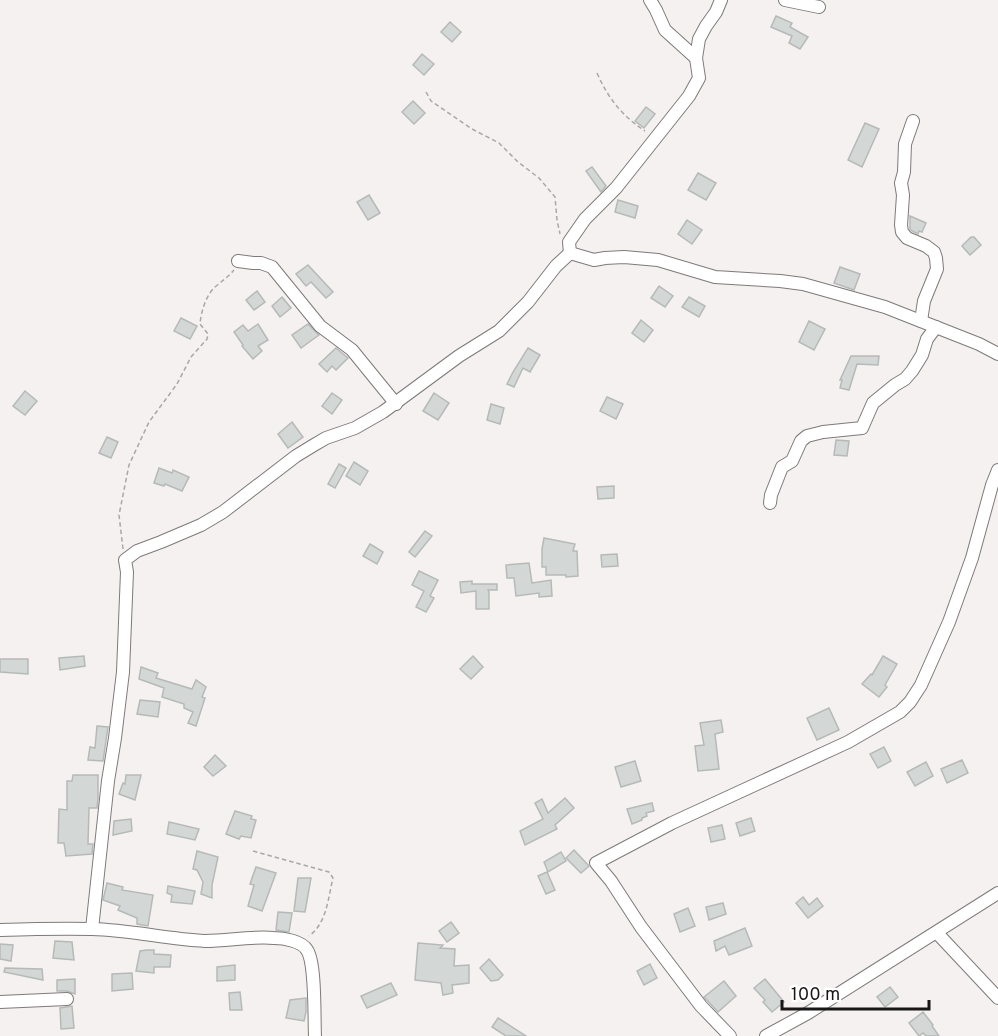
<svg xmlns="http://www.w3.org/2000/svg" width="998" height="1036" viewBox="0 0 998 1036" font-family="Overpass,sans-serif">
<rect width="100%" height="100%" fill="#f5f1f0"/>
<g fill="#d3d7d6" stroke="#b5bab8" stroke-width="1.5">
<polygon points="776,16 792,23 790,27 808,37 800,49 789,43 792,36 771,27"/>
<polygon points="450,22 461,32 452,42 441,32"/>
<polygon points="422,54 434,64 424,75 413,65"/>
<polygon points="413,101 425,113 414,124 402,112"/>
<polygon points="646,107 655,114 644,128 635,121"/>
<polygon points="865,123 879,129 862,167 848,160"/>
<polygon points="592,167 606,186 601,192 586,171"/>
<polygon points="698,173 716,183 706,200 688,190"/>
<polygon points="369,195 380,213 368,220 357,202"/>
<polygon points="618,200 638,206 635,218 615,212"/>
<polygon points="910,216 926,223 922,232 919,231 918,234 912,231 910,229"/>
<polygon points="687,220 702,230 692,244 678,234"/>
<polygon points="971,237 974,237 981,245 970,255 962,246"/>
<polygon points="308,265 333,292 326,298 311,282 306,286 296,274"/>
<polygon points="840,267 860,274 854,290 834,283"/>
<polygon points="659,286 673,296 665,307 651,298"/>
<polygon points="257,291 265,302 254,310 246,300"/>
<polygon points="282,297 291,308 280,317 272,306"/>
<polygon points="689,297 705,306 699,317 682,307"/>
<polygon points="181,318 197,326 190,339 174,331"/>
<polygon points="641,320 653,330 644,342 632,333"/>
<polygon points="809,321 825,329 814,350 799,342"/>
<polygon points="258,324 268,340 258,346 262,351 253,359 242,346 243,345 234,332 243,325 248,331"/>
<polygon points="308,324 319,335 301,348 292,335"/>
<polygon points="336,348 348,358 336,370 332,366 327,372 319,364"/>
<polygon points="528,348 540,355 530,372 523,368 514,387 507,384 513,372"/>
<polygon points="851,356 879,356 878,365 857,364 849,390 840,388 842,380 840,380"/>
<polygon points="25,391 37,401 25,415 13,406"/>
<polygon points="332,393 342,400 332,414 322,406"/>
<polygon points="434,393 449,403 438,420 423,411"/>
<polygon points="607,397 623,404 616,419 600,411"/>
<polygon points="491,404 504,408 500,424 487,420"/>
<polygon points="292,422 303,437 288,448 278,434"/>
<polygon points="107,437 118,442 111,458 99,453"/>
<polygon points="836,440 849,441 847,456 834,455"/>
<polygon points="354,462 368,471 360,485 346,476"/>
<polygon points="339,464 346,468 335,488 328,484"/>
<polygon points="159,468 172,473 173,470 189,477 182,491 165,484 164,486 154,483"/>
<polygon points="614,486 614,498 598,499 597,487"/>
<polygon points="425,531 432,536 415,557 409,552"/>
<polygon points="544,538 575,544 573,551 577,551 578,576 566,577 566,575 546,575 546,567 542,567 542,549"/>
<polygon points="370,544 383,552 377,564 363,556"/>
<polygon points="617,554 618,566 602,567 601,555"/>
<polygon points="529,563 532,583 551,580 552,596 539,597 539,593 516,596 514,578 507,578 506,565"/>
<polygon points="419,571 438,580 430,596 434,598 426,612 416,607 424,591 412,585"/>
<polygon points="472,581 472,584 497,584 497,590 488,590 489,592 489,609 476,609 476,591 461,593 460,582"/>
<polygon points="84,656 85,666 60,670 59,658"/>
<polygon points="473,656 483,667 471,679 460,669"/>
<polygon points="883,656 897,664 885,685 887,687 879,697 862,684 871,674 872,675"/>
<polygon points="0,659 28,659 28,674 0,672"/>
<polygon points="141,667 158,673 156,678 192,689 196,680 206,687 202,697 205,698 196,726 188,723 193,712 184,708 184,704 162,697 164,688 139,679"/>
<polygon points="140,700 160,702 158,717 137,714"/>
<polygon points="829,708 839,730 817,740 807,718"/>
<polygon points="721,720 723,732 715,734 719,769 698,771 695,746 704,745 700,723"/>
<polygon points="97,726 108,727 103,761 88,760 90,747 95,748"/>
<polygon points="884,747 891,761 878,768 870,754"/>
<polygon points="215,755 226,766 213,776 204,767"/>
<polygon points="962,760 968,773 947,783 941,769"/>
<polygon points="635,761 641,781 621,787 615,767"/>
<polygon points="926,762 933,776 915,786 907,772"/>
<polygon points="73,775 98,775 98,798 97,808 89,808 88,844 93,844 92,854 66,856 64,843 58,843 59,809 67,810 67,781 72,781"/>
<polygon points="126,775 141,775 135,800 119,794 123,783 125,784"/>
<polygon points="565,798 574,808 555,825 557,829 525,845 520,831 543,819 535,803 542,799 548,813"/>
<polygon points="652,803 654,811 646,813 647,816 642,818 642,820 632,824 627,809"/>
<polygon points="235,811 252,816 251,819 256,820 251,838 241,836 239,839 226,834"/>
<polygon points="751,818 755,831 740,836 736,823"/>
<polygon points="131,819 132,831 113,835 114,821"/>
<polygon points="169,822 199,829 195,840 167,834"/>
<polygon points="722,825 725,839 711,842 708,828"/>
<polygon points="574,850 589,866 581,873 566,858"/>
<polygon points="197,851 218,857 212,885 212,898 201,894 203,882 197,870 193,869"/>
<polygon points="561,852 566,861 548,872 544,862"/>
<polygon points="256,867 276,873 262,911 248,906 254,885 250,884"/>
<polygon points="547,872 555,890 546,894 538,876"/>
<polygon points="298,878 311,878 305,912 294,911"/>
<polygon points="107,883 123,887 122,890 153,895 148,926 137,924 137,918 118,910 120,906 103,900"/>
<polygon points="168,886 195,891 192,904 171,902 172,895 167,893"/>
<polygon points="803,897 809,905 817,898 823,906 808,918 796,903"/>
<polygon points="723,903 726,914 709,920 706,907"/>
<polygon points="688,908 695,926 680,932 674,914"/>
<polygon points="278,912 292,913 289,932 276,930"/>
<polygon points="451,922 459,933 447,942 439,931"/>
<polygon points="745,928 752,946 729,955 725,946 716,951 714,941"/>
<polygon points="55,941 72,942 74,960 53,958"/>
<polygon points="418,943 443,945 440,948 455,949 454,966 469,965 469,983 452,985 453,993 443,995 441,983 415,980"/>
<polygon points="0,944 13,945 11,961 0,959"/>
<polygon points="147,950 154,950 154,954 171,955 170,967 154,967 154,973 136,971 140,951"/>
<polygon points="489,959 503,975 498,980 491,981 480,968"/>
<polygon points="650,964 657,978 644,985 637,971"/>
<polygon points="235,965 235,980 217,981 217,967"/>
<polygon points="5,968 42,969 43,980 4,972"/>
<polygon points="132,973 133,989 112,991 112,974"/>
<polygon points="75,979 75,994 67,991 57,991 57,980"/>
<polygon points="765,979 784,1002 772,1012 763,1002 765,1000 754,988"/>
<polygon points="724,981 736,996 718,1012 704,997"/>
<polygon points="391,983 397,995 367,1008 361,996"/>
<polygon points="890,987 898,997 885,1007 877,997"/>
<polygon points="240,992 242,1010 230,1010 229,993"/>
<polygon points="306,998 306,1012 304,1021 286,1018 290,1000"/>
<polygon points="72,1006 74,1028 61,1029 60,1008"/>
<polygon points="923,1012 933,1025 932,1026 939,1036 926,1036 923,1033 919,1036 909,1023"/>
<polygon points="498,1018 526,1036 506,1036 492,1027"/>
</g>
<g fill="none" stroke-linecap="round" stroke-linejoin="round">
<defs>
<g id="minor">
<polyline points="650,0 656,10 665,30 696,58"/>
<polyline points="785,0 819,7"/>
<polyline points="913,121 905,144 904,172 901,183 903,195 901,225 902,232 907,238 926,246 934,252 936,258 937,269 924,301 921,321"/>
<polyline points="570,253 594,260 605,258 624,257 658,260 715,277 780,281 803,284 885,307 979,344 998,354"/>
<polyline points="570,253 569,242 585,219 616,188 689,96 699,78 696,58 699,39 706,26 716,12 721,0"/>
<polyline points="238,261 253,263 261,263 272,267 320,326 352,350 396,404"/>
<polyline points="770,503 771,495 782,467 792,461 801,441 807,436 823,432 862,428 873,403 895,385 905,379 912,371 922,355 927,339 936,327"/>
<polyline points="92,929 108,781 115,738 123,672 127,572 125,560 137,551 161,542 201,525 223,512 296,456 314,445 326,438 355,428 383,412 459,356 499,331 528,302 556,266 570,253"/>
<path d="M0,930C30,929 61,928 92,929C130,930 167,939 205,941C228,941 251,936 274,938C283,938 302,941 307,950C316,963 314,1018 315,1036"/>
<polyline points="937,933 998,998"/>
<polyline points="0,1002 67,999"/>
<polyline points="730,1036 701,1006 641,927 611,881 596,863 672,823 848,742 900,712 910,702 921,685 949,622 972,558 992,485 998,470"/>
<polyline points="766,1036 808,1013 998,893"/>
</g>
</defs>
<use href="#minor" stroke="#7e7a79" stroke-width="14"/>
<g stroke="#aba7a7" stroke-width="1.5" stroke-dasharray="4.5 3" stroke-linecap="butt">
<path d="M597,73C608,98 622,116 645,131"/>
<polyline points="426,92 431,101 472,129 499,143 518,162 539,178 555,197 557,220 560,234"/>
<path d="M123,549L119,515L129,465L149,422L177,384L191,357L207,339L208,334L200,324C201,312 206,295 215,287C222,281 228,277 234,270"/>
<path d="M253,851L329,872L333,878C328,898 327,923 309,936"/>
</g>
<use href="#minor" stroke="#fff" stroke-width="12"/>
</g>
<path d="M782 1000v9h147v-9" fill="none" stroke="#181616" stroke-width="3"/>
<text x="791" y="1000" font-size="18" fill="#181616" stroke="#ffffff" stroke-width="4.5" paint-order="stroke">100 m</text>
</svg>
